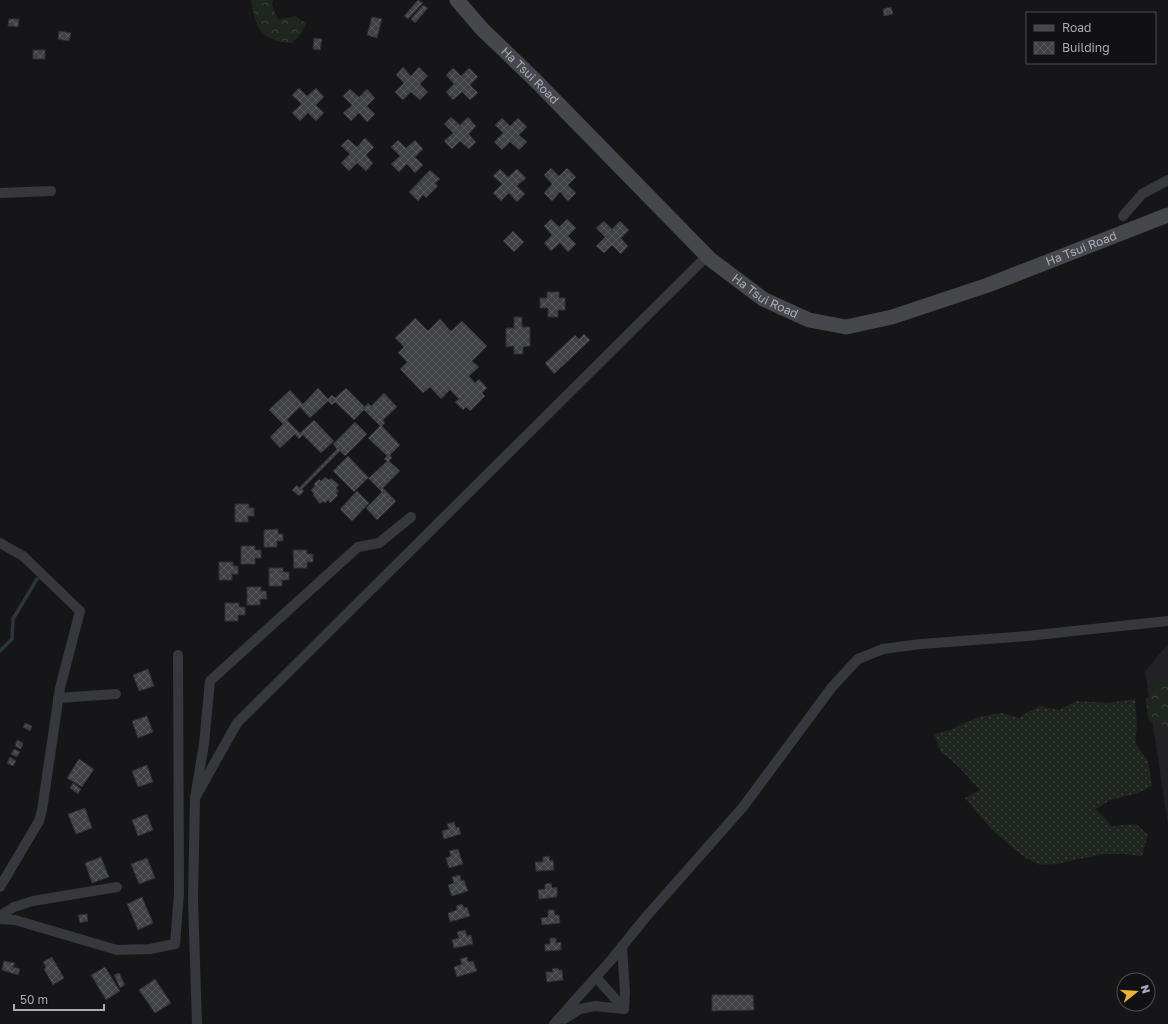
<svg xmlns="http://www.w3.org/2000/svg" width="1168" height="1024" viewBox="0 0 1168 1024" font-family="'Golos Text',sans-serif">
<defs>
<pattern id="grass-dots" width="8" height="8" patternUnits="userSpaceOnUse"><rect width="8" height="8" fill="#1e261f"/><path d="M2 2h.1M6 6h.1" fill="none" stroke="#3c433d" stroke-width="1.8" stroke-linecap="round"/></pattern>
<pattern id="forest-crowns" width="20" height="18" patternUnits="userSpaceOnUse"><rect width="20" height="18" fill="#1e261f"/><path d="M2 6a3 3 0 1 1 6 0M12 15a3 3 0 1 1 6 0" fill="none" stroke="#3c433d"/></pattern>
<pattern id="building-cross-hatch" width="8" height="8" patternUnits="userSpaceOnUse"><rect width="8" height="8" fill="#404145"/><path d="M0 0l8 8M0 8l8-8" fill="none" stroke="#595a5e"/></pattern>
</defs>
<rect width="100%" height="100%" fill="#161618"/>
<polygon fill="#222225" points="1168,644 1168,826 1145,671"/>
<polygon fill="url(#grass-dots)" points="1135,699 1137,726 1135,743 1148,761 1152,786 1138,793 1110,800 1096,809 1112,826 1136,824 1148,835 1142,856 1124,854 1102,854 1057,864 1040,865 1024,857 992,830 965,798 980,790 958,766 941,752 934,734 950,730 978,717 1002,713 1018,718 1039,706 1059,710 1077,701 1108,703"/>
<g fill="url(#forest-crowns)">
<path d="M251,0H273L272,5L278,20L295,16L306,23L301,34L292,43C261,40 256,30 251,0Z"/>
<path d="M1168,678V728L1157,721L1151,723C1145,716 1149,707 1145,699L1154,693L1156,683L1162,679Z"/>
</g>
<g fill="none" stroke-linecap="round" stroke-linejoin="round">
<polyline stroke="#2c353c" stroke-width="3.5" points="0,651 12,639 13,619 37,579"/>
</g>
<g fill="url(#building-cross-hatch)" stroke="#303034">
<polygon points="418,0 423,3 408,19 404,16"/>
<polygon points="423,5 428,8 415,23 411,19"/>
<polygon points="891,7 893,14 884,16 883,9"/>
<polygon points="372,17 382,19 377,38 367,35"/>
<polygon points="9,19 19,19 18,27 8,26"/>
<polygon points="59,31 71,33 69,41 58,39"/>
<polygon points="314,38 322,39 320,50 313,49"/>
<rect x="33" y="50" width="12" height="9"/>
<polygon points="403,67 411,76 419,67 428,76 420,84 428,92 420,100 411,92 403,100 395,92 404,83 396,75"/>
<polygon points="453,68 461,76 469,68 478,77 470,85 478,93 470,100 462,92 453,100 446,92 454,84 446,75"/>
<polygon points="299,88 307,96 316,88 324,97 316,105 324,113 316,121 308,113 300,121 292,113 301,104 292,95"/>
<polygon points="350,89 359,97 367,89 375,98 367,106 375,114 367,122 359,113 351,121 343,113 352,105 343,96"/>
<polygon points="451,117 460,125 468,117 476,126 469,134 476,142 469,149 460,141 452,149 444,141 453,133 444,124"/>
<polygon points="502,118 510,126 518,118 527,127 519,135 527,142 519,150 510,142 502,150 494,142 503,133 495,125"/>
<polygon points="365,138 374,147 366,155 373,163 366,171 357,163 349,171 341,163 350,154 341,146 348,139 357,147"/>
<polygon points="398,140 406,148 415,140 423,149 415,157 423,165 415,173 407,164 399,172 391,164 400,156 391,147"/>
<polygon points="551,168 559,176 567,168 576,177 568,185 576,193 568,201 560,192 552,201 544,193 552,184 544,175"/>
<polygon points="500,169 508,177 517,169 526,178 517,186 525,194 517,202 509,193 501,201 493,193 502,184 493,176"/>
<polygon points="430,170 440,179 435,183 438,186 426,198 423,195 418,201 409,192"/>
<polygon points="551,219 559,227 567,219 576,228 568,236 576,244 568,252 560,243 551,251 544,243 552,235 544,226"/>
<polygon points="604,221 612,229 620,221 629,230 621,238 628,246 621,254 612,245 604,253 596,246 605,237 596,228"/>
<polygon points="513,231 524,242 514,252 503,241"/>
<polygon points="547,292 559,292 559,298 565,298 565,310 558,310 558,317 548,317 548,308 540,308 540,298 547,298"/>
<polygon points="514,317 522,317 522,327 530,327 530,346 523,347 523,354 514,354 514,346 506,347 506,328 514,328"/>
<polygon points="415,318 428,331 440,319 451,331 462,321 487,346 472,361 479,367 469,376 475,383 479,379 487,388 482,393 485,396 470,411 466,407 463,410 455,402 459,399 450,390 441,399 430,387 423,393 400,369 407,362 398,353 404,347 395,338"/>
<polygon points="584,334 590,340 554,374 545,363 575,335 579,339"/>
<polygon points="318,388 328,399 332,395 335,398 346,388 365,407 368,403 371,406 384,393 397,407 383,420 385,423 382,426 400,445 390,455 392,458 389,461 400,471 383,488 396,501 377,520 366,508 382,492 368,478 354,492 333,471 348,456 369,478 387,461 384,459 387,456 368,438 380,426 364,410 354,420 335,402 332,405 328,401 310,418 300,407 287,420 300,433 314,420 334,441 321,453 303,435 299,439 295,434 280,448 270,437 283,424 269,410 290,390 303,404"/>
<polygon points="355,422 367,434 345,456 340,451 302,489 304,491 299,496 292,490 297,485 299,488 337,449 333,444"/>
<polygon points="325,477 329,480 331,478 339,485 336,488 339,491 336,493 338,495 330,503 328,500 325,503 323,501 320,504 313,495 314,494 311,490 315,486 314,484 319,479 321,481"/>
<polygon points="357,491 369,503 352,521 340,509"/>
<polygon points="235,504 249,504 249,508 254,508 254,516 248,516 248,522 235,522"/>
<polygon points="278,529 278,534 283,534 283,541 277,541 277,547 264,547 264,530"/>
<polygon points="241,546 255,546 255,550 261,550 261,558 255,558 255,564 241,564"/>
<polygon points="293,550 307,550 307,554 313,554 313,562 307,562 307,568 294,568"/>
<polygon points="219,562 233,562 233,566 238,566 238,574 232,574 232,580 219,580"/>
<polygon points="269,568 283,568 283,572 289,572 289,580 282,580 282,586 269,586"/>
<polygon points="247,587 261,587 261,591 266,591 267,599 260,599 260,605 247,605"/>
<polygon points="225,603 239,603 239,607 245,607 245,615 238,615 238,621 225,621"/>
<polygon points="148,669 154,686 139,691 133,675"/>
<polygon points="147,716 153,732 138,738 132,721"/>
<polygon points="25,723 32,726 30,731 23,727"/>
<polygon points="17,740 23,743 21,749 15,746"/>
<polygon points="14,749 20,752 17,757 11,754"/>
<polygon points="10,757 16,761 13,766 7,763"/>
<polygon points="79,759 94,769 82,787 67,778"/>
<polygon points="147,765 153,782 138,787 132,771"/>
<polygon points="73,783 81,789 78,794 70,788"/>
<polygon points="85,808 92,828 76,834 68,814"/>
<polygon points="147,814 153,830 138,836 132,820"/>
<polygon points="454,822 456,828 459,827 461,834 444,839 442,831 449,829 447,824"/>
<polygon points="458,849 463,864 449,868 446,858 451,856 449,851"/>
<polygon points="549,856 550,861 553,860 554,870 536,871 535,862 543,862 543,857"/>
<polygon points="101,857 109,877 92,883 85,863"/>
<polygon points="147,858 155,878 139,884 131,864"/>
<polygon points="460,875 461,881 464,880 468,891 452,896 448,885 454,883 452,877"/>
<polygon points="551,883 552,888 557,887 557,897 539,899 538,890 545,889 545,884"/>
<polygon points="142,897 153,923 138,930 127,904"/>
<polygon points="462,904 464,908 467,907 470,916 450,922 448,913 457,910 456,906"/>
<polygon points="548,910 554,910 555,915 559,915 560,923 542,925 541,918 548,917"/>
<polygon points="87,914 88,921 80,923 78,915"/>
<polygon points="465,930 467,936 471,935 473,944 454,948 452,940 459,938 457,932"/>
<polygon points="550,938 556,938 556,943 561,942 561,950 545,951 545,944 550,944"/>
<polygon points="52,957 64,978 53,985 44,969 46,967 43,962"/>
<polygon points="467,957 468,962 473,961 477,971 457,977 454,967 462,964 460,959"/>
<polygon points="4,961 15,963 13,967 20,969 18,975 2,970"/>
<polygon points="105,967 120,991 106,1000 91,975"/>
<polygon points="558,968 558,970 562,970 563,980 547,982 546,972 553,972 552,969"/>
<polygon points="119,973 125,985 120,988 114,975"/>
<polygon points="155,979 171,1003 155,1013 139,990"/>
<polygon points="712,995 753,995 754,1010 712,1011"/>
</g>
<g fill="none" stroke-linecap="round" stroke-linejoin="round">
<g stroke="#37383d" stroke-width="10">
<polyline points="0,193 51,191"/>
<polyline points="1123,216 1142,194 1168,180"/>
<polyline points="0,543 23,556 80,611 60,688 42,810 39,821 0,887"/>
<polyline points="58,698 116,694"/>
<polyline points="195,798 237,723 707,256"/>
<polyline points="0,916 14,907 33,901 117,887"/>
<polyline points="0,919 15,920 117,950 150,949 175,944 179,893 178,655"/>
<polyline points="622,946 625,992 624,1009"/>
<polyline points="596,977 624,1009"/>
<polyline points="564,1019 580,1009 595,1006 624,1009"/>
<polyline points="197,1024 193,900 195,798 204,744 210,681 358,547 379,543 411,517"/>
<polyline points="554,1024 612,959 645,918 743,807 832,687 858,659 883,649 921,644 1027,636 1168,621"/>
</g>
<path stroke="#45474d" stroke-width="15" id="s1" d="M457,0L482,29L535,80L710,259L763,299L809,320L846,327L892,317L988,285L1168,215"/>
</g>
<g text-anchor="middle" stroke-width="3" stroke-linejoin="round" paint-order="stroke">
<g font-size="12" fill="#a8adb8" stroke="#111113">
<text dy="4" stroke="none"><textPath href="#s1" startOffset="105">Ha Tsui Road</textPath></text>
<text dy="4" stroke="none"><textPath href="#s1" startOffset="765">Ha Tsui Road</textPath></text>
<text dy="4" stroke="none"><textPath href="#s1" startOffset="429">Ha Tsui Road</textPath></text>
</g>
</g>
<rect x="1026" y="12" width="130" height="52" fill="#111113" stroke="#4d4f55"/>
<rect x="1034" y="25" width="20" height="6" fill="#45474d" stroke="#4d4f55"/>
<text x="1062" y="32" font-size="12" fill="#a8adb8">Road</text>
<rect x="1034" y="42" width="20" height="12" fill="url(#building-cross-hatch)" stroke="#4d4f55"/>
<text x="1062" y="52" font-size="12" fill="#a8adb8">Building</text>
<g transform="translate(1136 992) rotate(73)"><circle r="19" fill="#111113" stroke="#4d4f55"/>
<path d="M0-3L7 15L0 10L-7 15Z" fill="#f2b134"/>
<text y="-6" font-size="11" font-weight="bold" text-anchor="middle" fill="#a8adb8">N</text>
</g>
<path d="M14 1004v6h90v-6" fill="none" stroke="#a8adb8" stroke-width="2"/>
<text x="20" y="1004" font-size="12" fill="#a8adb8" stroke="#111113" stroke-width="3" paint-order="stroke">50 m</text>
</svg>
